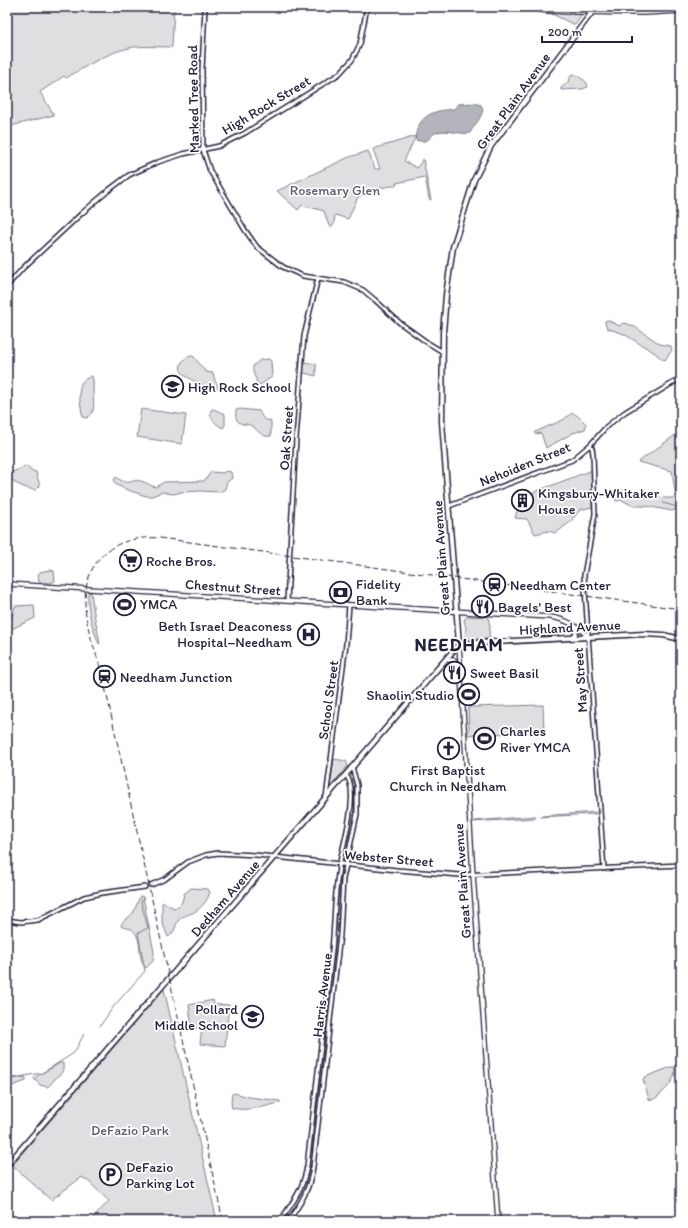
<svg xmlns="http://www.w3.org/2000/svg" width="688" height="1228" viewBox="0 0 688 1228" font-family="Itim,sans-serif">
<rect width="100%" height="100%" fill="#fff"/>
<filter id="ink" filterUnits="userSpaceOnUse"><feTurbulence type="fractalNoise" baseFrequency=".025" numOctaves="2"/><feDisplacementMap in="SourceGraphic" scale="8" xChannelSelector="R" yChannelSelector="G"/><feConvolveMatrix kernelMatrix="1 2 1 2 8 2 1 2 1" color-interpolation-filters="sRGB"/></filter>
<g filter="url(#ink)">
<g fill="#dfdfe2" stroke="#80808e">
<path d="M7,7H174L172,47C160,47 146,46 134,47C109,51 87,66 66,78L64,76L40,92L54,115L7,127Z"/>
<polygon points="550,13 583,14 575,25"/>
<path d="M572,74H574C579,78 587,79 588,87L582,89L561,90V88L568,82Z"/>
<polygon points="416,136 404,161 417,168 423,159 431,200 429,199 425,177 396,183 397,185 374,189 358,197 348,219 335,215 334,224 332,227 329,226 324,211 302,205 298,210 277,191 347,158 368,151 375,169 380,169 373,149"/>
<polygon points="608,320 619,326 623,323 628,324 635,327 660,344 671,346 672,350 665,360 662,359 655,353 624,334 607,328 605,323 605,321"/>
<path d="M193,356L206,372L213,373L215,381L218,385L216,390H212C208,389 205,385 201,384C193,380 175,374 182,362C185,358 189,356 193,356Z"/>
<polygon points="269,359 271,361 272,377 263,383 258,385 253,372 253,366 260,360"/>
<polygon points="298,361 316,364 316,376 296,371 299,367"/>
<path d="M90,376H92C94,382 93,386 93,392C93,402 97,413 86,418L83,417C81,409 77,389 82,382C84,380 88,378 90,376Z"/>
<polygon points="141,409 186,415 182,444 137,437"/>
<path d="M213,409L225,414V425L223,428L221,427C214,422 209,418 211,410Z"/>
<path d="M240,409L259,411C264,419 261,419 271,421V436C262,438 258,430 252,426C248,423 240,426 237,420C235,417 236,413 236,410Z"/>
<path d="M572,413C577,414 582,420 586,424L585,429L573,433L546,448L541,433L535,434V432L563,420Z"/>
<polygon points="681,431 681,518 678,515 677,509 672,511 646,506 633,506 622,500 617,501 615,500 615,495 624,490 632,493 637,492 664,498 676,498 672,471 638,462"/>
<path d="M27,466L31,471L36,472L40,486L36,490C27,489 11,484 9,474L10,473Z"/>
<polygon points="592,470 592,507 580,510 569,523 556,533 548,531 535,534 527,519 515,518 517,511 533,506 529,494"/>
<path d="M226,471L231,472L232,478L227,482L225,489L220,492L200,491L182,492L173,494L162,492L152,496H146L125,489L115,484L114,480L116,477C131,488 130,478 141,481C146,482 150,486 156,487L164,482L204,481L211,472L223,473Z"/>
<polygon points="50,570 54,571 55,581 51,583 39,582 38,575 40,572"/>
<path d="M91,592L94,613L100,643L99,644C92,627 87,611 88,593Z"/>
<polygon points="34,605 35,618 7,631 7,616 12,617 15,606"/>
<polygon points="467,616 488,617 490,626 489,638 467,640 465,636 466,628 464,620"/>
<polygon points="543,705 544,732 467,735 469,730 468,709 470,707"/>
<polygon points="334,759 346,761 348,766 330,787"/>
<polygon points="596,812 596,814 539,817 540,816"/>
<polygon points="352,814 355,816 346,859 344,861 342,860"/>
<polygon points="535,816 535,818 473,822 474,821"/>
<polygon points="340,869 342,869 343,871 339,930 338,931 336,930 338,879"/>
<path d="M191,888L208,889L210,892C208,900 200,910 192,913C187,915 182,916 178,921C175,927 174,934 168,937L162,922V903L163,902L174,908L177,907L182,902L184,894Z"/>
<path d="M140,896L143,897L154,952L153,961L146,968C136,959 144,937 131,929C129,928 125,928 122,927L121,925C123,920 129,918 133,913C136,908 137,902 140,896Z"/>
<polygon points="337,937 338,940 334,974 331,975 334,940"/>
<polygon points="164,989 217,1221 82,1221 84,1220 91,1220 109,1201 88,1181 82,1177 51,1200 12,1165"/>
<polygon points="213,1000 214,1004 229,1005 225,1046 200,1044 202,1027 192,1029 189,1005"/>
<polygon points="327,1016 329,1018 325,1052 323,1053 321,1051 325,1018"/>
<polygon points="322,1058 324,1060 319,1100 317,1101 316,1099 320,1060"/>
<path d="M60,1063H63C64,1074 60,1074 54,1080C51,1083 51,1085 47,1087L40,1085L35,1080L34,1078L37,1076Z"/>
<path d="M671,1067H674C679,1078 661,1096 652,1100L649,1099L643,1079L645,1077Z"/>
<polygon points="25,1077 26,1078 26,1081 7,1088 7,1080"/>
<path d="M234,1093L249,1097L280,1101V1103C265,1106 248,1112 232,1108L231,1103L232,1094Z"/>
<polygon points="317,1105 319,1107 314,1148 312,1149 310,1147 315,1107"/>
</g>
<path fill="#b4b4bc" stroke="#7a7a88" d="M474,103L481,105L483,109C482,118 474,125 470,133C459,135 445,128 435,133C432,135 429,139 426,141H419L416,140C415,135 416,132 418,127C425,112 440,110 454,109L458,104Z"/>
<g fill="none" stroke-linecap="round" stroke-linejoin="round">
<g stroke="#7a7a88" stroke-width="1">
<polyline points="663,503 681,508"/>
<polyline points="100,1026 114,1006 145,971 138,933 148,928 141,902 143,898"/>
<polyline points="7,1079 42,1073 74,1053 84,1034"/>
</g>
<defs>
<g id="tertiary">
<polyline points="205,7 202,70 203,150 210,171 245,230 257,247 283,267 303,276 344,282 363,290 375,300 400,323 428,343 443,352"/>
<polyline points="7,286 23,268 81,214 109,190 129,175 158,162 183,154 219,146 245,133 339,74 352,60 360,44 367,7"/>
<polyline points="590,445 592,448 593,454 595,514 584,575 604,869"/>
<polyline points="449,506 572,460 590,445 607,426 625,412 681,378"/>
<polyline points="287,601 296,439 304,336 318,278"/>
<polyline points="326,798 346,644 349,605"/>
<polyline points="151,885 165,879 188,862 206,855 218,853 256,855 397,870 460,875 681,865"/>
<polyline points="7,920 21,922 38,920 84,897 102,893 145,887"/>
<path d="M280,1221C293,1202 303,1190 307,1166C315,1094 324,1022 332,950C335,919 334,887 341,857C345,838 359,790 346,775"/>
<path d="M288,1221C301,1204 310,1188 313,1167L340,935L343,879L357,814V785L352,767"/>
</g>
<g id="secondary">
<polyline points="522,7 548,11 575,12 644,13 681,11"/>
<polyline points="604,7 611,12"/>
<path d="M7,584L550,617C565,619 578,626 588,637"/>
<polyline points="572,638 576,633 575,627"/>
<polyline points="459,644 473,875 498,1221"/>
<polyline points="446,660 454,660 460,665"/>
</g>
<g id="primary">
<polyline points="459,644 442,422 443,333 446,295 453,247 474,180 491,146 596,7"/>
<polyline points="459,644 644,634 663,635 681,639"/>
<polyline points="7,1165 459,644"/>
</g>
</defs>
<use href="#tertiary" stroke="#22223b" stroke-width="6"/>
<use href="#secondary" stroke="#22223b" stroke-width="6"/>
<use href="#primary" stroke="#22223b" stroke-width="7"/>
<use href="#tertiary" stroke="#fff" stroke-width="3"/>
<use href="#secondary" stroke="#fff" stroke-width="3.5"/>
<use href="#primary" stroke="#fff" stroke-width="4"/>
<path stroke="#22223b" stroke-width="1" stroke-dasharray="6 3" stroke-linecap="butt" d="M223,1221L103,678C98,657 89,637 86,616C79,565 109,534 160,538L681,609"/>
</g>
</g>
<defs>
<symbol id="school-ring" viewBox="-11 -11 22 22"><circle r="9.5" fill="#fff" stroke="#22223b" stroke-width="1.5"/><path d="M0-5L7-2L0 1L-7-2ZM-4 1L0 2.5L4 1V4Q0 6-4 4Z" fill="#22223b"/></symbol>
<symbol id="building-ring" viewBox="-11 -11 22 22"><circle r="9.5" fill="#fff" stroke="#22223b" stroke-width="1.5"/><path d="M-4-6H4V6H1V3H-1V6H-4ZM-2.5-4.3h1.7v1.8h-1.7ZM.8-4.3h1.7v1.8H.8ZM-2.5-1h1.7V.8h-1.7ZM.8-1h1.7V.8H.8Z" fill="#22223b"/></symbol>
<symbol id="supermarket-ring" viewBox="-11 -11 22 22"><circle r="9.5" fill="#fff" stroke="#22223b" stroke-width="1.5"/><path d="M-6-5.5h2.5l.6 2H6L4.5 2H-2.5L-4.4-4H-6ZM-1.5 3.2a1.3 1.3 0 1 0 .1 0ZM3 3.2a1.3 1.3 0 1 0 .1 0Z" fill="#22223b"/></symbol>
<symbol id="station-ring" viewBox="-11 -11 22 22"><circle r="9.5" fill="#fff" stroke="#22223b" stroke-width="1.5"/><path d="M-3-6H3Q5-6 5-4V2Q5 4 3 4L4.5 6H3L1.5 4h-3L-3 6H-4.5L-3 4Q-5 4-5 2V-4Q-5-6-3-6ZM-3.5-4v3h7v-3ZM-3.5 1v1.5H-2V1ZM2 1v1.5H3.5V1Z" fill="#22223b"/></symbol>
<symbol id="bank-ring" viewBox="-11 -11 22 22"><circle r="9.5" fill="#fff" stroke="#22223b" stroke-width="1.5"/><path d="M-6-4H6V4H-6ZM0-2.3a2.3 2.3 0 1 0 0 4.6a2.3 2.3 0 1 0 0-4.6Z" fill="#22223b"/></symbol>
<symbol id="stadium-ring" viewBox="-11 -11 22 22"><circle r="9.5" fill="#fff" stroke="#22223b" stroke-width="1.5"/><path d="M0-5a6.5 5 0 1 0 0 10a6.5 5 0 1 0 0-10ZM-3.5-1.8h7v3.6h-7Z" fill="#22223b"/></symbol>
<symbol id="restaurant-ring" viewBox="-11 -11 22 22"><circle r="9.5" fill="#fff" stroke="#22223b" stroke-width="1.5"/><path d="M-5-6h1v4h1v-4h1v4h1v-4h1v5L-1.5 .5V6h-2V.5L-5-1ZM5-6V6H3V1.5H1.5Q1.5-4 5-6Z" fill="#22223b"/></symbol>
<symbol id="hospital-ring" viewBox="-11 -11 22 22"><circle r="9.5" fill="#fff" stroke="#22223b" stroke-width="1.5"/><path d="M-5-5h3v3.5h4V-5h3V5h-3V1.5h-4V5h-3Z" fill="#22223b"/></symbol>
<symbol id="church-ring" viewBox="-11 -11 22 22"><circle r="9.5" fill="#fff" stroke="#22223b" stroke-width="1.5"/><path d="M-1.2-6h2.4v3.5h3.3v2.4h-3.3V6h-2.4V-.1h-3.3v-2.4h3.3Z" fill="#22223b"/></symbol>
<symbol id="parking-ring" viewBox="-11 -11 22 22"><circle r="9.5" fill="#fff" stroke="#22223b" stroke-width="1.5"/><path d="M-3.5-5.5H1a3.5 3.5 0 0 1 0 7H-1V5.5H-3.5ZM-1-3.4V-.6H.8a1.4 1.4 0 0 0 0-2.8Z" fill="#22223b"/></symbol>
</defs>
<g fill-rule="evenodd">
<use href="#school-ring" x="160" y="374" width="25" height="25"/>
<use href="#building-ring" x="510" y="488" width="25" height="25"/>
<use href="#supermarket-ring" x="118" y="548" width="25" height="25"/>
<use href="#station-ring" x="482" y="572" width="25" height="25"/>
<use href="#bank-ring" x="328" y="580" width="25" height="25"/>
<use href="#stadium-ring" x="112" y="592" width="25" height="25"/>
<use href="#restaurant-ring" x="470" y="594" width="25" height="25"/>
<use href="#hospital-ring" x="296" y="622" width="25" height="25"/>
<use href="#restaurant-ring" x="442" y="660" width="25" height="25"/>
<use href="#station-ring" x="92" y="664" width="25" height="25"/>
<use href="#stadium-ring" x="456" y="682" width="25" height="25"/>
<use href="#stadium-ring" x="472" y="726" width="25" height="25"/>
<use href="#church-ring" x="436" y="736" width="25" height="25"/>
<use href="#school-ring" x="240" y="1004" width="25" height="25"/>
<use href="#parking-ring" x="98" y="1162" width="25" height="25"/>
</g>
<g text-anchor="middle" stroke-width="3.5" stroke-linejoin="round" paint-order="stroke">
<g font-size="14" fill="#22223b" stroke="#fff">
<text transform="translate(193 99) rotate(-91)" y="5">Marked Tree Road</text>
<text transform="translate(513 101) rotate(-54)" y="5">Great Plain Avenue</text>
<text transform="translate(266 105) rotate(-31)" y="5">High Rock Street</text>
<text transform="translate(286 438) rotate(-86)" y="5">Oak Street</text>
<text transform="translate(525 464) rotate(-22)" y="5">Nehoiden Street</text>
<text transform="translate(441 558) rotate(-94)" y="5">Great Plain Avenue</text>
<text transform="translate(233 587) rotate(4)" y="5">Chestnut Street</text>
<text transform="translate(570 627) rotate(-3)" y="5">Highland Avenue</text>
<text transform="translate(580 680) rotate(-94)" y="5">May Street</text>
<text transform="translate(328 700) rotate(-82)" y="5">School Street</text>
<text transform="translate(389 858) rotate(5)" y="5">Webster Street</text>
<text transform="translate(462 881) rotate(-94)" y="5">Great Plain Avenue</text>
<text transform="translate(225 898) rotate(-49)" y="5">Dedham Avenue</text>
<text transform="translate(322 995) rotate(-83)" y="5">Harris Avenue</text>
</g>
<g font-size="14" fill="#5b5b6d" stroke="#fff">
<text x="335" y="195">Rosemary Glen</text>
<text x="130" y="1135">DeFazio Park</text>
</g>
<g font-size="14" fill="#22223b" stroke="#fff" text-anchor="start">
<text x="188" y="392">High Rock School</text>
<text x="538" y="498">Kingsbury-Whitaker<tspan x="538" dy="16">House</tspan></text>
<text x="146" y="566">Roche Bros.</text>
<text x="356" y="589">Fidelity<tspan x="356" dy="16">Bank</tspan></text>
<text x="510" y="590">Needham Center</text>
<text x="140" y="609">YMCA</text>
<text x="498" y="612">Bagels' Best</text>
<text x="292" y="631" text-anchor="end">Beth Israel Deaconess<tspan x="292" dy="16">Hospital–Needham</tspan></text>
<text x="470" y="678">Sweet Basil</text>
<text x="120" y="682">Needham Junction</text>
<text x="454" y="700" text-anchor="end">Shaolin Studio</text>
<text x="500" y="736">Charles<tspan x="500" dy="16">River YMCA</tspan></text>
<text x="448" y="775" text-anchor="middle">First Baptist<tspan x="448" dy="16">Church in Needham</tspan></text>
<text x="238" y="1014" text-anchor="end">Pollard<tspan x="238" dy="16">Middle School</tspan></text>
<text x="126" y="1172">DeFazio<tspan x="126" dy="16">Parking Lot</tspan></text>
</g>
<g font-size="18" font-weight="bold" letter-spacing="1" fill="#22223b" stroke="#fff">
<text x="459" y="651">NEEDHAM</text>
</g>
</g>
<rect width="688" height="1228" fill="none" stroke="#fff" stroke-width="24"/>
<rect x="12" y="12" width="664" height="1204" fill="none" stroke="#22223b" stroke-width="1.5" filter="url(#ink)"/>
<path d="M542 36v6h90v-6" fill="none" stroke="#22223b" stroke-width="2"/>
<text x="548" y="36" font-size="12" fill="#22223b" stroke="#ffffff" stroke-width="3" paint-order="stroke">200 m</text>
</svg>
